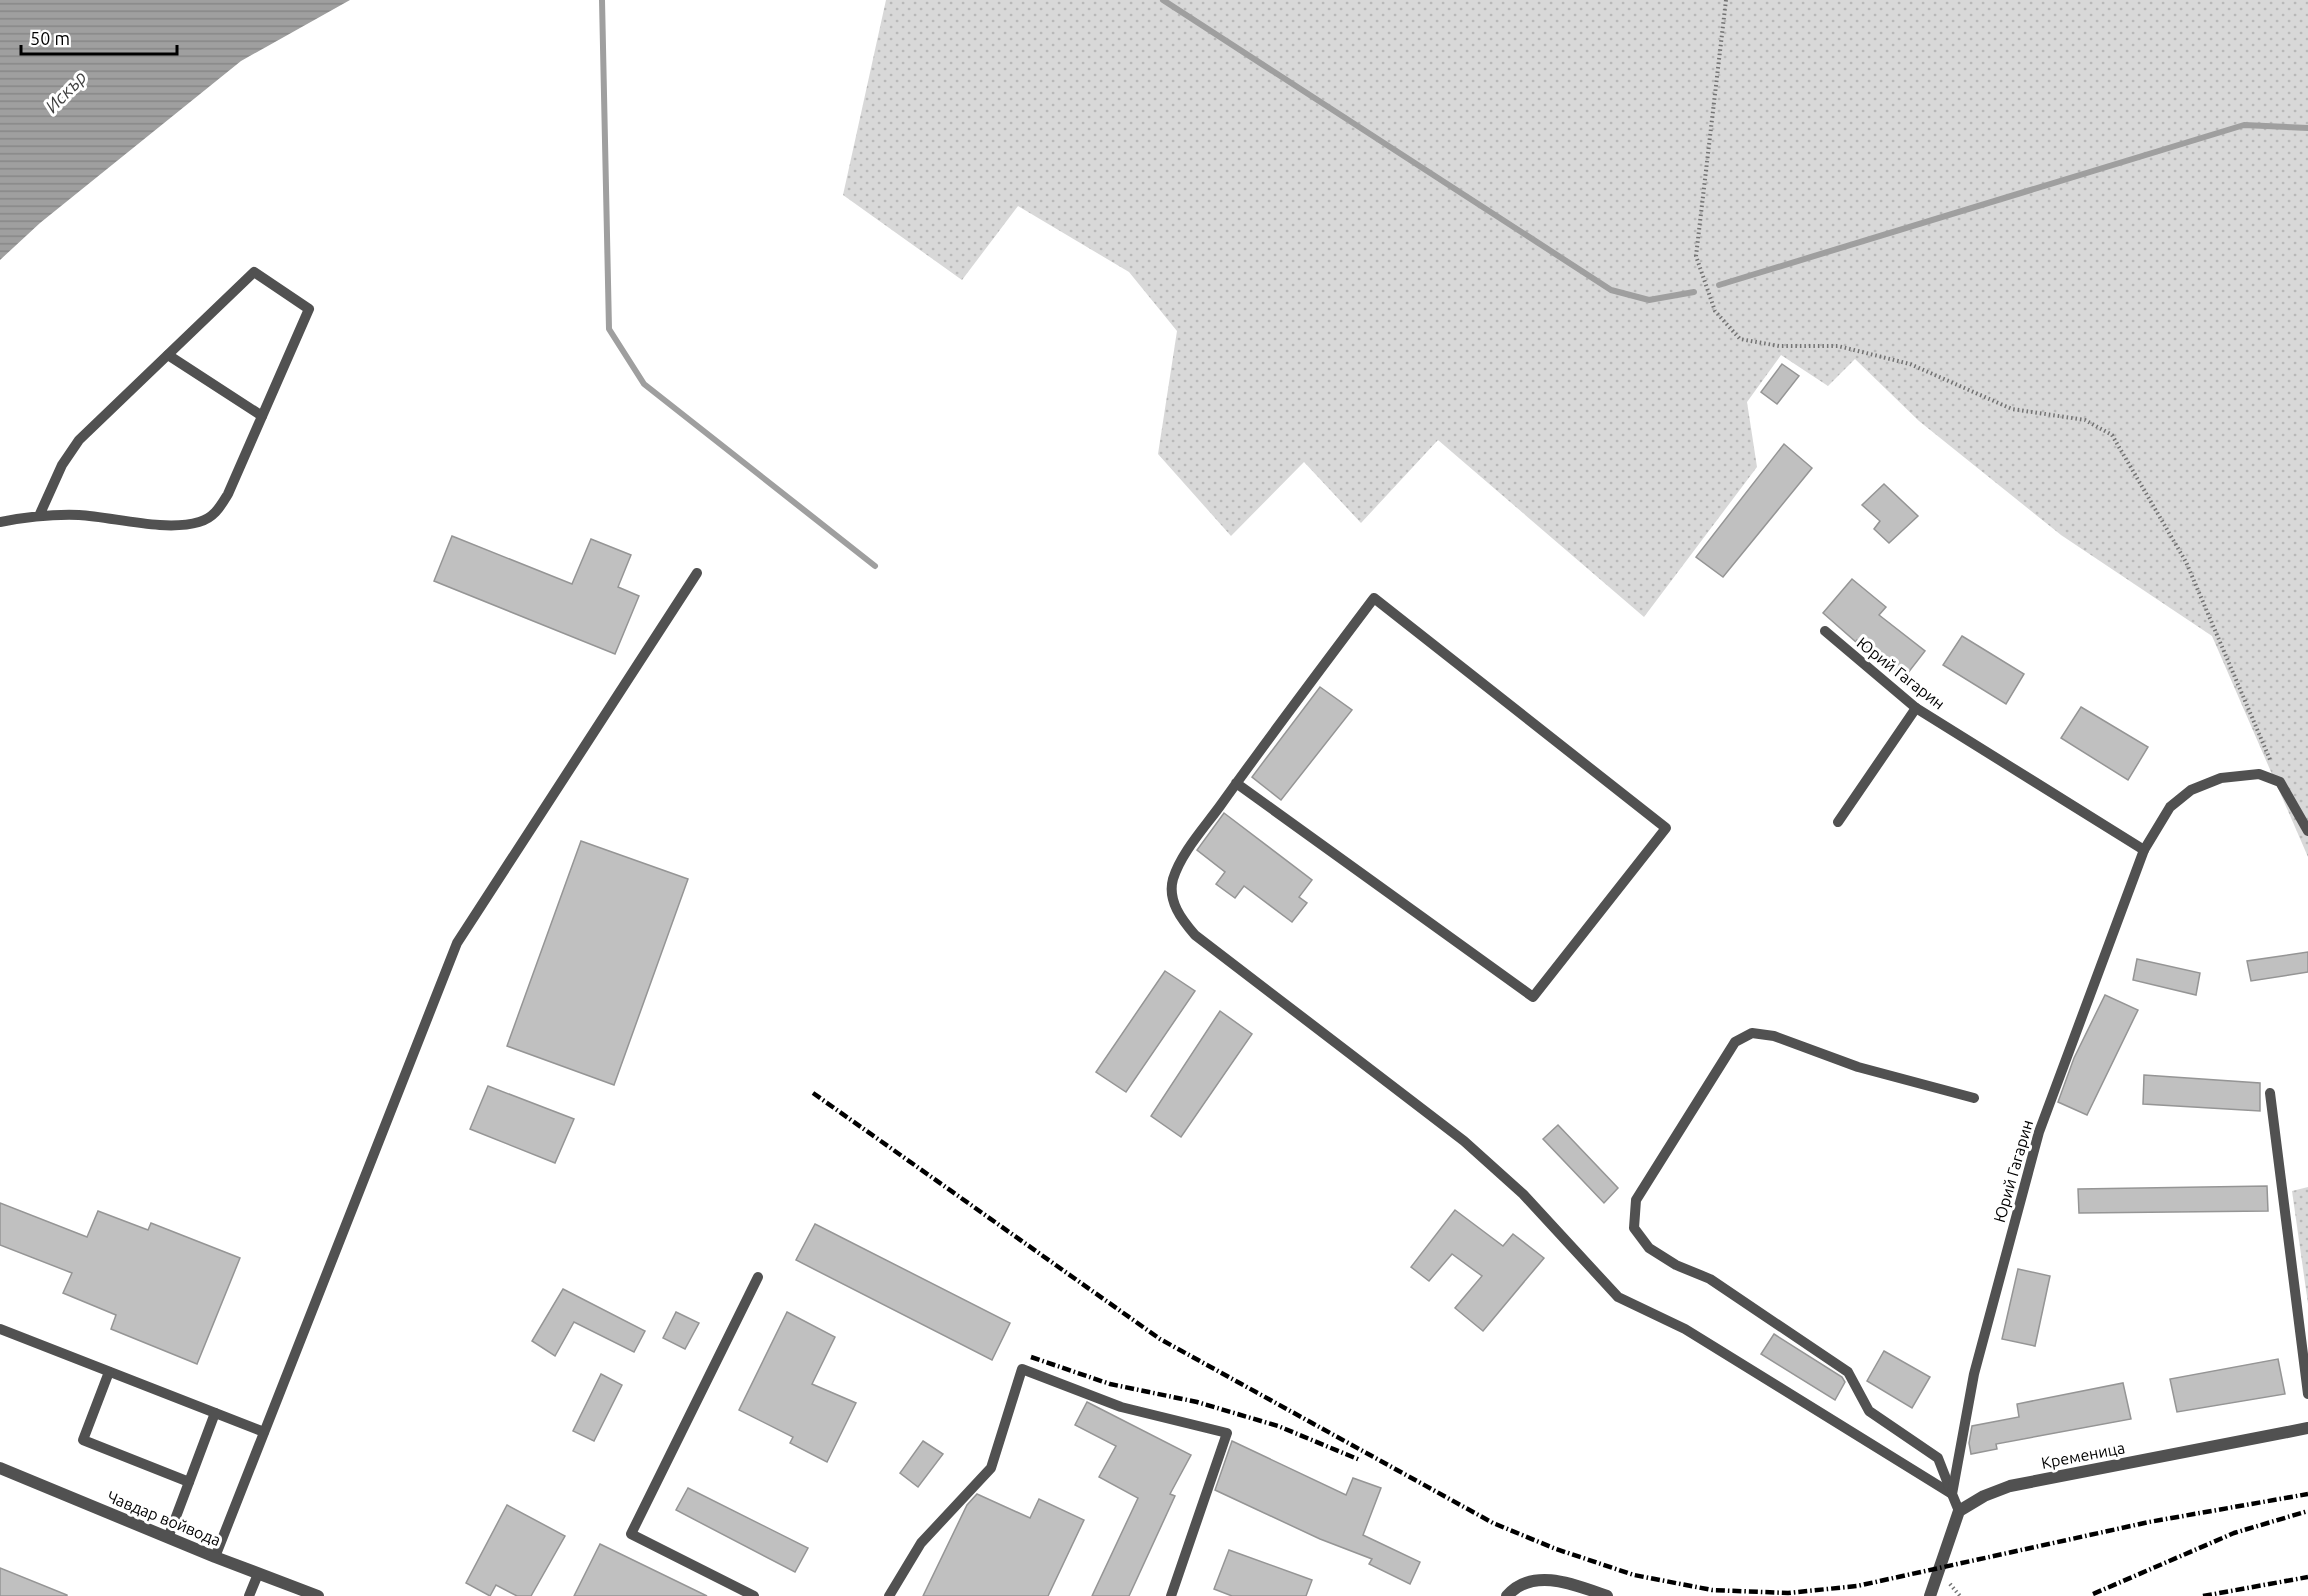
<svg xmlns="http://www.w3.org/2000/svg" width="2308" height="1596" viewBox="0 0 2308 1596" font-family="Ubuntu,sans-serif">
<defs>
<pattern id="grass-dots" width="8" height="8" patternUnits="userSpaceOnUse" patternTransform="scale(1.5)"><rect width="8" height="8" fill="#d8d8d8"/><path d="M2 2h.1M6 6h.1" fill="none" stroke="#b8b8b8" stroke-width="1.8" stroke-linecap="round"/></pattern>
<pattern id="water-rules" width="6" height="5" patternUnits="userSpaceOnUse" patternTransform="scale(1.5)"><rect width="6" height="5" fill="#9f9f9f"/><path d="M0 2.5h6" fill="none" stroke="#878787"/></pattern>
</defs>
<rect width="100%" height="100%" fill="#fff"/>
<g fill="url(#grass-dots)">
<polygon points="886,0 2308,0 2308,857 2212,636 2061,535 1919,421 1855,359 1828,386 1781,355 1747,402 1757,467 1644,617 1438,440 1361,523 1304,462 1231,536 1158,454 1177,331 1129,272 1018,206 962,280 843,195"/>
<polygon points="2308,1187 2308,1304 2292,1191"/>
</g>
<polygon fill="url(#water-rules)" points="0,0 350,0 241,61 40,223 0,260"/>
<g fill="none" stroke-linecap="round" stroke-linejoin="round">
<g stroke="#9f9f9f" stroke-width="6">
<polyline points="602,0 609,329 644,384 875,566"/>
<polyline points="1163,0 1611,290 1649,300 1694,292"/>
<polyline points="1719,285 2244,125 2308,128"/>
</g>
</g>
<g fill="#c0c0c0" stroke="#959595" stroke-width="1.5">
<polygon points="1782,364 1799,376 1777,404 1761,392"/>
<polygon points="1784,444 1812,468 1723,577 1696,557"/>
<polygon points="1884,484 1918,516 1889,543 1874,529 1880,521 1862,505"/>
<polygon points="452,536 572,584 591,539 631,555 618,587 639,596 615,654 434,581"/>
<polygon points="1852,579 1886,607 1879,615 1925,651 1904,678 1857,640 1856,642 1823,613"/>
<polygon points="1962,636 2024,674 2006,704 1943,665"/>
<polygon points="1320,687 1352,710 1281,800 1252,777"/>
<polygon points="2081,707 2148,747 2128,780 2061,738"/>
<polygon points="1224,813 1312,880 1299,897 1307,903 1292,922 1244,886 1235,898 1216,884 1225,872 1197,850"/>
<polygon points="581,841 688,879 614,1085 507,1046"/>
<polygon points="2308,952 2308,972 2251,981 2247,961"/>
<polygon points="2137,959 2200,973 2196,995 2133,980"/>
<polygon points="1165,971 1195,991 1126,1092 1096,1072"/>
<polygon points="2105,995 2138,1010 2087,1115 2058,1102 2074,1058"/>
<polygon points="1220,1011 1252,1034 1181,1137 1151,1116"/>
<polygon points="2144,1075 2260,1083 2260,1111 2143,1104"/>
<polygon points="488,1086 574,1119 555,1163 470,1129"/>
<polygon points="1558,1125 1618,1188 1604,1203 1543,1139"/>
<polygon points="2267,1186 2268,1211 2079,1213 2078,1189"/>
<polygon points="0,1203 87,1237 98,1211 148,1230 151,1223 240,1258 197,1364 111,1329 116,1315 63,1293 72,1273 0,1245"/>
<polygon points="1455,1210 1503,1246 1513,1234 1544,1258 1483,1331 1455,1308 1482,1276 1452,1254 1429,1281 1411,1267"/>
<polygon points="815,1224 1010,1323 992,1360 796,1260"/>
<polygon points="2018,1269 2050,1276 2035,1346 2002,1339"/>
<polygon points="563,1289 645,1331 634,1352 574,1322 555,1356 532,1341"/>
<polygon points="676,1312 699,1323 685,1349 663,1338"/>
<polygon points="787,1312 835,1337 812,1384 856,1403 827,1462 790,1443 793,1437 739,1410"/>
<polygon points="1774,1334 1842,1377 1845,1382 1835,1400 1761,1354"/>
<polygon points="1884,1351 1930,1377 1912,1408 1867,1381"/>
<polygon points="2278,1359 2285,1394 2177,1412 2170,1379"/>
<polygon points="601,1374 622,1385 594,1441 573,1431"/>
<polygon points="2123,1383 2131,1419 1996,1444 1997,1449 1971,1454 1969,1443 1972,1426 2019,1417 2017,1404"/>
<polygon points="1087,1402 1191,1455 1170,1494 1175,1496 1129,1596 1092,1596 1138,1498 1099,1477 1116,1446 1075,1425"/>
<polygon points="923,1441 943,1454 918,1487 900,1473"/>
<polygon points="1232,1441 1346,1495 1353,1478 1381,1488 1363,1535 1420,1562 1410,1584 1369,1564 1372,1559 1320,1539 1215,1490"/>
<polygon points="688,1488 808,1548 795,1572 676,1510"/>
<polygon points="977,1494 1030,1518 1039,1499 1084,1520 1048,1596 923,1596 967,1505"/>
<polygon points="507,1505 565,1536 531,1596 517,1596 496,1585 490,1596 466,1583"/>
<polygon points="600,1544 707,1596 574,1596"/>
<polygon points="1229,1550 1312,1580 1306,1596 1232,1596 1214,1589"/>
<polygon points="0,1568 67,1595 67,1596 0,1596"/>
</g>
<g fill="none" stroke-linecap="round" stroke-linejoin="round">
<g stroke="#737373" stroke-width="4" stroke-dasharray="1.5 3" stroke-linecap="butt">
<polyline points="1726,0 1696,256 1715,311 1740,339 1779,346 1838,346 1910,364 2012,409 2085,420 2112,435 2186,562 2271,762"/>
<polyline points="1950,1584 1960,1596"/>
</g>
<g stroke="#515151" stroke-width="10">
<polyline points="168,355 262,416"/>
<path d="M0,522C26,517 52,514 79,515C114,517 165,532 199,522C214,518 220,507 228,494L309,309L254,272L79,440L62,465L39,516"/>
<polyline points="1825,631 1916,708 2144,850"/>
<path d="M1236,783L1533,997L1666,828L1374,598C1322,667 1270,736 1220,806C1204,828 1181,853 1173,879C1167,901 1182,920 1195,935L1464,1141L1523,1194L1618,1297L1685,1329L1952,1494"/>
<polyline points="1838,822 1916,708"/>
<polyline points="2270,1093 2308,1394"/>
<polyline points="0,1329 264,1432"/>
<polyline points="109,1372 83,1440 189,1482"/>
<polyline points="1952,1494 1938,1458 1869,1411 1848,1372 1710,1279 1676,1265 1649,1248 1634,1228 1636,1200 1735,1042 1752,1033 1774,1036 1858,1067 1974,1098"/>
<polyline points="1959,1511 1952,1494 1974,1374 2039,1132 2144,850 2170,807 2191,790 2221,778 2259,774 2280,782 2308,831"/>
<polyline points="168,1538 215,1413"/>
<polyline points="215,1557 457,943 697,573"/>
<polyline points="249,1596 258,1574"/>
<polyline points="754,1596 631,1534 758,1277"/>
<polyline points="889,1596 921,1543 991,1468 1022,1369 1121,1407 1227,1433 1171,1596"/>
</g>
<g stroke="#515151" stroke-width="12">
<path d="M1507,1596C1533,1566 1576,1585 1607,1596"/>
<polyline points="1930,1596 1959,1511 1984,1496 2010,1486 2308,1428"/>
</g>
<polyline stroke="#515151" stroke-width="12" points="0,1468 215,1557 318,1596"/>
<g stroke="#000" stroke-width="4.5" stroke-dasharray="9 3 1.5 3" stroke-linecap="butt">
<polyline points="813,1093 1160,1339 1493,1523 1556,1549 1634,1575 1712,1590 1788,1593 1857,1586 2149,1522 2308,1494"/>
<polyline points="1031,1357 1110,1384 1197,1402 1278,1426 1360,1460"/>
<polyline points="2093,1594 2234,1533 2308,1511"/>
<polyline points="2203,1596 2308,1577"/>
</g>
</g>
<g text-anchor="middle" stroke-width="6" stroke-linejoin="round" paint-order="stroke">
<g font-size="16" fill="#000" stroke="#fff">
<text transform="translate(1901 673) rotate(38)" y="6">Юрий Гагарин</text>
<text transform="translate(2013 1171) rotate(-74)" y="6">Юрий Гагарин</text>
<text transform="translate(2083 1455) rotate(-11)" y="6">Кременица</text>
<text transform="translate(164 1518) rotate(22)" y="6">Чавдар войвода</text>
</g>
<g font-size="18" font-style="italic" fill="#404040" stroke="#fff">
<text transform="translate(66 92) rotate(-46)" y="6">Искър</text>
</g>
</g>
<path d="M21 45v9h156v-9" fill="none" stroke="#000000" stroke-width="3"/>
<text x="30" y="45" font-size="18" fill="#000000" stroke="#ffffff" stroke-width="4.5" paint-order="stroke">50 m</text>
</svg>
